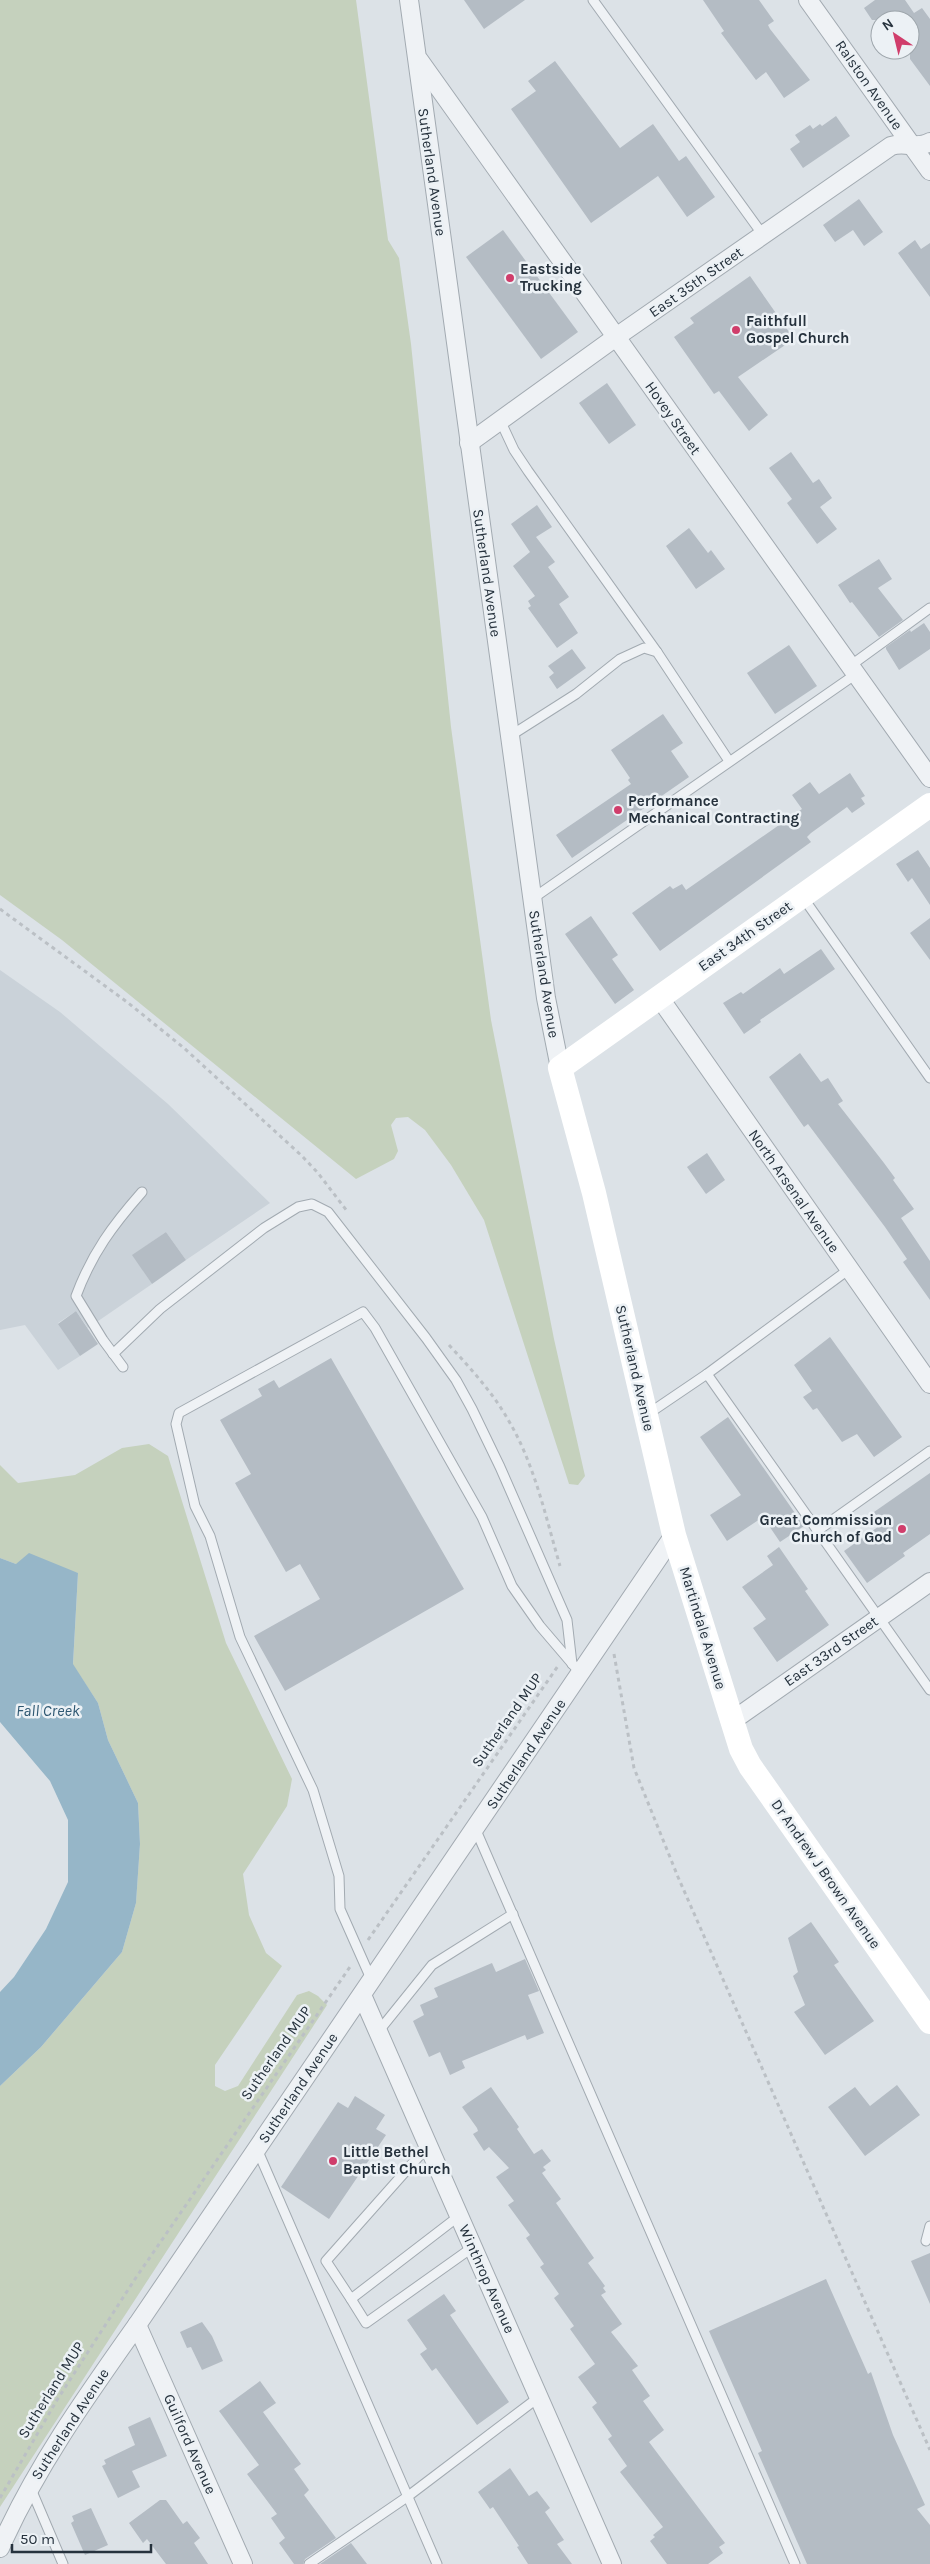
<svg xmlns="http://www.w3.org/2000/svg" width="930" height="2564" viewBox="0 0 930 2564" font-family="Karla,sans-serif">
<rect width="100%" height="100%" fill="#dce2e7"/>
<polygon fill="#cad2d9" points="0,970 60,1012 168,1104 270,1203 186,1260 166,1232 133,1255 152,1284 88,1328 76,1311 58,1323 80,1356 58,1370 25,1325 0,1330"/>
<g fill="#c5d1bd">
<polygon points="0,0 356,0 388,240 399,258 411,344 451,727 491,1020 554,1339 585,1476 578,1485 569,1484 484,1220 451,1165 425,1130 408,1117 396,1118 391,1125 398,1151 394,1159 356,1179 62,940 0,895"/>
<polygon points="149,1444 168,1456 226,1643 292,1779 287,1806 243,1874 249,1915 266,1953 282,1966 215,2065 215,2086 225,2091 238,2086 297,1995 309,1991 318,1996 327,2005 0,2507 0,2086 41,2047 122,1952 136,1903 140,1844 138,1803 108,1740 98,1703 73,1665 78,1573 16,1564 0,1558 0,1465 18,1483 75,1475 122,1448"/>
</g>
<polygon fill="#96b6c8" points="29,1553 78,1573 73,1664 98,1703 108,1740 138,1803 140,1844 136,1903 122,1952 41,2047 0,2086 0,1992 14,1977 46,1929 68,1882 68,1820 50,1781 0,1722 0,1558 16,1564"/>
<g fill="#b4bcc4">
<polygon points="464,0 525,0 484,29"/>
<polygon points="703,0 759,0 774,21 768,25 770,29 810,80 784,98 766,72 756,80 721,33 724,31"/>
<polygon points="875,0 905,0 914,13 922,8 930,19 930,86 910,59 910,20 872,20 864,8"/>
<polygon points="555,61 620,148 653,124 679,161 686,156 715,197 687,217 658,176 591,223 511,109 536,91 528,81"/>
<polygon points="836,116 850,136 803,168 790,149 800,142 795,135 810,125 813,129 820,124 822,126"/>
<polygon points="859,199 883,232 864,246 853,230 835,242 823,225"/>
<polygon points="503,230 578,332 541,359 466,257"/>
<polygon points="915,240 921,249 930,243 930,297 898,253"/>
<polygon points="750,276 794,339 738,377 768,415 749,431 719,391 714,394 674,337 694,323 690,318"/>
<polygon points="607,383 636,425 609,444 579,403"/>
<polygon points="791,452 813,483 819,479 832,498 820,507 837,529 817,544 787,503 792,499 769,468"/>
<polygon points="537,505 552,527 536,537 555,562 548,567 569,597 559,604 578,633 557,648 528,608 531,606 528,601 535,596 513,566 530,552 511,524"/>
<polygon points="689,528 708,553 711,550 725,569 696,589 666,546"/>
<polygon points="879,559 892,579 878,588 903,620 879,637 852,602 850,603 838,585"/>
<polygon points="924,623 930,632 930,649 899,670 886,649 886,647 910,630 911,632"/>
<polygon points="789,645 817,686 775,714 747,673"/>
<polygon points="572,649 586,668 557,689 549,677 554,673 548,666"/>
<polygon points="663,714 683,743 671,751 689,777 572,858 556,835 631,784 628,780 630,778 611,750"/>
<polygon points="850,773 865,796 861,798 865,804 852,813 847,807 811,833 807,837 811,842 660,951 632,913 670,886 673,889 682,884 686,890 802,809 792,795 810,782 819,794"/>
<polygon points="918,850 930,868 930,905 912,878 908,882 896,864"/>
<polygon points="591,916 618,955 612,959 634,990 615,1004 565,934"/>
<polygon points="930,918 930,960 910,933"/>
<polygon points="821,949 835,969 760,1020 761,1022 744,1034 723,1003 741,992 743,994 780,968 784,974"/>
<polygon points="800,1053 821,1082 828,1078 843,1101 838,1104 884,1163 895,1178 893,1180 914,1209 901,1218 930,1261 930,1300 903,1262 907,1259 885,1227 808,1124 804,1127 769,1077"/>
<polygon points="707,1153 725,1180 706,1194 687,1167"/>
<polygon points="166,1232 186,1260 152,1284 132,1255"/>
<polygon points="76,1311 98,1344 80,1356 58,1324"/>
<polygon points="830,1337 902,1437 874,1457 857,1434 842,1442 817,1408 813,1410 803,1397 812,1391 794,1365"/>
<polygon points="331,1358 464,1589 285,1691 254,1636 320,1599 300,1564 286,1572 235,1483 251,1474 220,1420 262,1396 258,1389 274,1380 279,1388"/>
<polygon points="728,1417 804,1526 780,1542 763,1517 727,1541 710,1515 741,1495 700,1437"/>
<polygon points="930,1473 930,1534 903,1553 905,1556 867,1583 844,1551 882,1524 874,1512"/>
<polygon points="779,1547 808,1589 805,1591 829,1625 777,1662 753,1628 766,1619 742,1587 773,1565 767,1556"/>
<polygon points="811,1922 839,1962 834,1965 874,2021 825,2055 794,2012 805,2005 793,1976 798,1972 788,1938"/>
<polygon points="525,1959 539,1991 528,1995 544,2033 527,2040 525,2035 462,2061 465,2068 450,2075 440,2052 429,2057 413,2021 424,2015 420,2005 438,1997 434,1988 492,1963 496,1972"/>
<polygon points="897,2085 920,2115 865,2156 828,2107 855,2087 870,2106"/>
<polygon points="491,2087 519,2127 517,2129 534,2154 542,2149 551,2161 543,2167 546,2170 542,2173 561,2199 556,2203 594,2258 588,2263 605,2286 603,2288 606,2292 601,2295 622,2324 611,2332 638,2366 632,2370 650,2396 643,2401 664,2430 649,2442 725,2543 719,2547 723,2553 708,2564 667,2564 650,2541 655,2537 653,2535 663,2527 620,2472 627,2466 608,2439 612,2436 592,2407 597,2403 578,2377 595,2364 570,2329 574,2326 554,2298 559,2294 540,2267 544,2264 526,2238 530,2235 508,2205 514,2201 496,2177 509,2168 489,2147 484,2151 473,2134 478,2131 477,2128 462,2107"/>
<polygon points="355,2096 385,2115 376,2129 386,2135 329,2219 281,2187 338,2102 348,2108"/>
<polygon points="930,2253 930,2304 911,2261"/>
<polygon points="826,2279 868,2374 871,2372 893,2435 925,2505 917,2509 930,2525 930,2564 807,2564 758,2453 762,2451 709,2331"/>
<polygon points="444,2294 456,2311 450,2315 509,2402 477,2425 436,2368 432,2371 420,2354 427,2349 407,2320"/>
<polygon points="202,2322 212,2336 223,2361 202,2370 191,2347 187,2348 180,2332"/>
<polygon points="260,2381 276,2403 263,2412 301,2464 294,2469 309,2490 304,2495 336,2538 305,2559 303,2564 294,2564 279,2543 285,2538 271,2518 277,2514 247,2474 259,2465 219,2411"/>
<polygon points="150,2417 167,2456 132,2471 140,2487 118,2498 102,2466 106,2464 104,2460 135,2445 128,2427"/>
<polygon points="510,2468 529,2496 537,2491 550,2508 545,2512 564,2540 557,2544 572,2564 528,2564 517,2547 519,2546 493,2507 490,2509 478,2492"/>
<polygon points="160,2500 166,2500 183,2524 187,2521 200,2538 194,2543 208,2564 166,2564 147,2539 143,2543 129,2523"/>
<polygon points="91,2508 108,2545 85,2555 71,2523 74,2521 72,2516"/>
<polygon points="351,2543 367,2564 320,2564"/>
</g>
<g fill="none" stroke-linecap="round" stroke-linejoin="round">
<defs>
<g id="lane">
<polyline points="593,0 763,235"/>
<polyline points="500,420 514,450 528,471 657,652"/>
<polyline points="850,666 930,608"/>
<polyline points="510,736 576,694 620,659 644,648 657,652 729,761"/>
<polyline points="802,896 930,1078"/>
<polyline points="532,899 856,674"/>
<polyline points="113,1354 160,1309 264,1228 298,1207 312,1204 328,1212 426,1338 456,1380 472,1409 500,1467 567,1620 572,1664"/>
<path d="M123,1367L103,1340L76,1296C92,1253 113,1225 142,1192"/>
<polyline points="707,1374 930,1690"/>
<polyline points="648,1414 707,1374 848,1270"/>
<polyline points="817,1531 930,1451"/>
<polyline points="475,1828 795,2564"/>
<polyline points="372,1981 340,1909 339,1876 313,1790 240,1637 210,1536 195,1506 176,1424 179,1413 363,1312 375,1328 482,1517 512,1586 540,1626 581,1674"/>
<polyline points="378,2032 432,1965 513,1914"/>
<polyline points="428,2146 326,2261 351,2299 459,2216"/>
<polyline points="257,2149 437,2564"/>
<polyline points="926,2241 930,2226"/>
<polyline points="351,2299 366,2323 473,2247"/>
<polyline points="31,2489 63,2564"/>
<polyline points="309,2564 407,2497 539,2397"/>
</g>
<g id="street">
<polyline points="409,0 546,998 560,1068"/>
<polyline points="808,0 930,171"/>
<polyline points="419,60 930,778"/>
<path d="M469,443L616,337L891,146C905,141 917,150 930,142"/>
<polyline points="659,997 930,1384"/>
<polyline points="732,1721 930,1582"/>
<polyline points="362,1995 612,2564"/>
<polyline points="137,2325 243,2564"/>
<path d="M0,2548C36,2467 86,2397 137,2325L674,1535"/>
</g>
</defs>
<use href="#lane" stroke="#a2aab1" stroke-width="11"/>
<use href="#street" stroke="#a2aab1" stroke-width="20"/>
<g stroke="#bbc0c5" stroke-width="3" stroke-dasharray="4 4" stroke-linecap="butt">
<polyline points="0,909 127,1002 184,1048 302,1156 318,1173 347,1211"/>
<path d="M449,1345C472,1370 494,1394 510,1423C535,1466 546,1518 560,1566"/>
<polyline points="614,1654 634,1768 678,1877 930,2450"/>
<polyline points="368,1940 558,1666"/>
<polyline points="0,2498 57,2400 135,2279 352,1964"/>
</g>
<use href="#lane" stroke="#eff2f5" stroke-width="9"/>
<use href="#street" stroke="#eff2f5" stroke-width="18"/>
<polyline stroke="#fff" stroke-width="24" points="930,805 560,1068 594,1193 674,1535 741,1749 750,1766 930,2022"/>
</g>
<g fill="#d03d6b" stroke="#ecf1f5" stroke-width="2">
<circle cx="510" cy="278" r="5"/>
<circle cx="736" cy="330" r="5"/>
<circle cx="618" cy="810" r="5"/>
<circle cx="902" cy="1529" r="5"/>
<circle cx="333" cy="2161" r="5"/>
</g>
<g text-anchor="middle" stroke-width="5" stroke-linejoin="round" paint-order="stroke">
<g font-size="15" fill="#26323d" stroke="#ecf1f5">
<text transform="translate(869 85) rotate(55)" y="5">Ralston Avenue</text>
<text transform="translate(432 172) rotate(82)" y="5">Sutherland Avenue</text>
<text transform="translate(696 282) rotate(-35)" y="5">East 35th Street</text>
<text transform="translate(673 418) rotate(55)" y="5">Hovey Street</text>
<text transform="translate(487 573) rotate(82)" y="5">Sutherland Avenue</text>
<text transform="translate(745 936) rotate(-35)" y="5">East 34th Street</text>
<text transform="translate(544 974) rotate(81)" y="5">Sutherland Avenue</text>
<text transform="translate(794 1191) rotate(55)" y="5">North Arsenal Avenue</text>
<text transform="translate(635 1368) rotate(77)" y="5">Sutherland Avenue</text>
<text transform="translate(703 1628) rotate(73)" y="5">Martindale Avenue</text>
<text transform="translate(831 1651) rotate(-35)" y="5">East 33rd Street</text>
<text transform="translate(507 1720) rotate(-55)" y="5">Sutherland MUP</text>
<text transform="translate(526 1754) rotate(-56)" y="5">Sutherland Avenue</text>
<text transform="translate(826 1874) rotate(55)" y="5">Dr Andrew J Brown Avenue</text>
<text transform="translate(276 2053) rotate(-55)" y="5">Sutherland MUP</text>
<text transform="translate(298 2088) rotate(-56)" y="5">Sutherland Avenue</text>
<text transform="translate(487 2279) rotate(66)" y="5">Winthrop Avenue</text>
<text transform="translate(51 2390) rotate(-58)" y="5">Sutherland MUP</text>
<text transform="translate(70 2424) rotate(-57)" y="5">Sutherland Avenue</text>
<text transform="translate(190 2444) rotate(66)" y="5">Guilford Avenue</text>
</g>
<g font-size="15" font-weight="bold" fill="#26323d" stroke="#ecf1f5" text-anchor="start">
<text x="520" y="274">Eastside<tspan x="520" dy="17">Trucking</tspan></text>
<text x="746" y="326">Faithfull<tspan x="746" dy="17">Gospel Church</tspan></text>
<text x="628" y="806">Performance<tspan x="628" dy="17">Mechanical Contracting</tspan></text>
<text x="892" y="1525" text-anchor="end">Great Commission<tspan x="892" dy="17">Church of God</tspan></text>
<text x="343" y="2157">Little Bethel<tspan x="343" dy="17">Baptist Church</tspan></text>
</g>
<g font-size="16" font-style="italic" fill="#2f5872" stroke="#ecf1f5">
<text x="48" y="1716">Fall Creek</text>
</g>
</g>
<g transform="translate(895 35) rotate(325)"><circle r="24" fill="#ecf1f5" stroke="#9da5ab"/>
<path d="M0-4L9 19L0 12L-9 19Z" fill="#d03d6b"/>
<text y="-8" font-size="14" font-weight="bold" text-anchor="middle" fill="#26323d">N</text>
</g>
<path d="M12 2544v8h139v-8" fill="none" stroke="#26323d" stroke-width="2.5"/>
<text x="20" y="2544" font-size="15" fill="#26323d" stroke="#ecf1f5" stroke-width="4" paint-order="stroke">50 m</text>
</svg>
